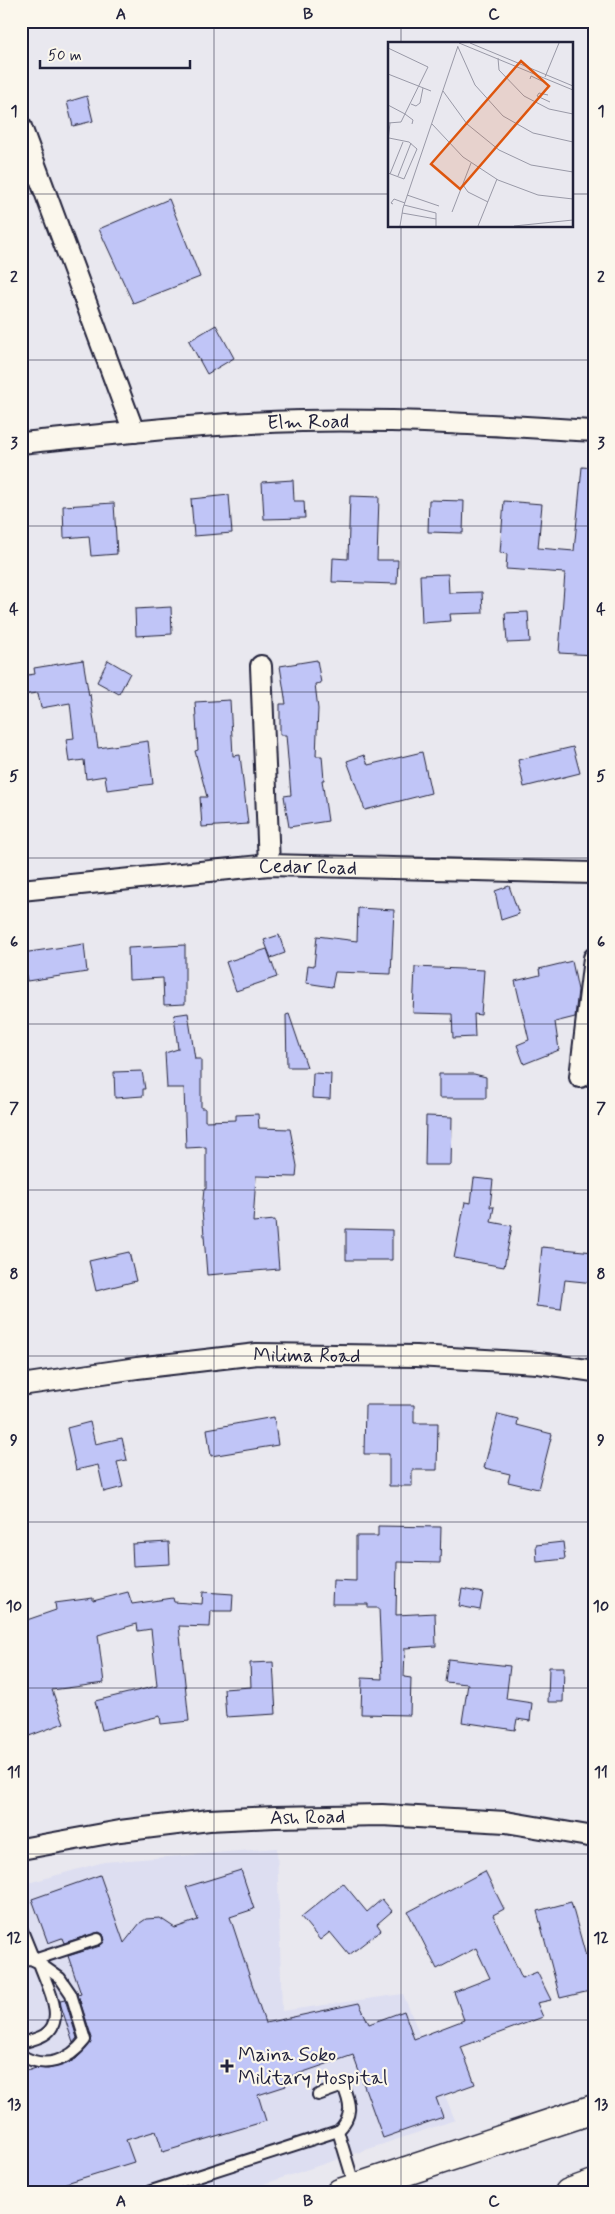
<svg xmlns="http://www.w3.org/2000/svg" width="615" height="2214" viewBox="0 0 615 2214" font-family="Mynerve,sans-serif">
<rect width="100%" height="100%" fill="#e9e8ef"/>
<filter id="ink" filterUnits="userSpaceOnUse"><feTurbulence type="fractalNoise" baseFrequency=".02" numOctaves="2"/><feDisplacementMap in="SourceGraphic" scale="10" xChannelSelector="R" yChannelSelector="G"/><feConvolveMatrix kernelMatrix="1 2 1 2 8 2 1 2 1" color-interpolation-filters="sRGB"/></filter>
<g filter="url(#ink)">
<polygon fill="#dddef1" points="277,1848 282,2011 403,1994 455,2120 237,2193 21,2193 21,1885 104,1862"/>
<g fill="#c0c5f7" stroke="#22223b">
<polygon points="87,96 93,121 73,126 67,102"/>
<polygon points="169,199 200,277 133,303 99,229"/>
<polygon points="216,325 234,358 207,374 189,341"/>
<polygon points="582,467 594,468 594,655 559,653 565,573 506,569 507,554 500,553 504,501 542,504 538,548 574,551"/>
<polygon points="293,480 294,501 304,501 305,518 264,519 262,482"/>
<polygon points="229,495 232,533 194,536 191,499"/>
<polygon points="350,496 379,497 377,560 398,560 397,584 332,582 333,558 348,559"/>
<polygon points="429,500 464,501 463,533 428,532"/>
<polygon points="114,503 117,554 91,556 89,536 64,538 63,506"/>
<polygon points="448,574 449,593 482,592 483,613 450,614 451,621 422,623 420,575"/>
<polygon points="171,607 172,634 136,636 135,609"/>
<polygon points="528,612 530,642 507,643 505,613"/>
<polygon points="83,660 89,696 90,694 98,748 148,741 153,784 107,790 105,776 86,779 84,760 69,762 66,739 74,738 70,703 41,708 38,693 21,695 21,676 35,674 34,668"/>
<polygon points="108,660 130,673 119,694 97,682"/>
<polygon points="317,660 321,683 315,684 318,709 316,756 322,756 324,780 322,780 328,821 289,827 284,796 291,795 286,735 280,735 280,704 286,704 280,666"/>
<polygon points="230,700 233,756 240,755 248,824 202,827 200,797 207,797 195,751 198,750 195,702"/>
<polygon points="573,747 580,773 524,787 518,760"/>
<polygon points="422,752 431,793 365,810 347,761 364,755 368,765"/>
<polygon points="509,886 519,914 501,920 495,891"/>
<polygon points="358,908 394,910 391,974 335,972 332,987 306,983 308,965 314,966 317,936 357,941"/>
<polygon points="279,935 285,953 271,958 264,940"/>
<polygon points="84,944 87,972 27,981 22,953"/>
<polygon points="185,945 185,1004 164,1005 163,978 129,980 128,948"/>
<polygon points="267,949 277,977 236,991 226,962"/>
<polygon points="572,961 578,990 575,1017 555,1022 559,1050 524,1064 517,1045 529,1040 515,981 540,975 539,969"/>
<polygon points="415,967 484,970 481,1015 474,1014 475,1037 453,1038 452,1014 413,1013"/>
<polygon points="188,1013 195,1059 201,1059 201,1108 205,1108 205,1121 236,1120 236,1115 258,1114 259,1128 290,1129 297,1166 296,1177 256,1176 253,1222 275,1220 279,1269 207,1275 202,1209 204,1189 206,1189 206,1147 186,1148 184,1088 167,1088 165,1053 178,1049 174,1015"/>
<polygon points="289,1014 307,1067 287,1067 286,1015"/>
<polygon points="142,1071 145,1089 143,1089 143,1096 115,1098 114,1072"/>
<polygon points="313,1073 331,1074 330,1099 312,1098"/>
<polygon points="439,1074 474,1074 486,1077 486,1098 439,1098"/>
<polygon points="426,1116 452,1117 451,1165 425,1165"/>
<polygon points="474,1178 493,1180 490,1207 494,1207 491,1222 512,1226 504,1267 454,1258 465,1202 471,1203"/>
<polygon points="346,1229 392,1230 392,1260 346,1260"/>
<polygon points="542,1247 594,1252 594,1283 565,1280 561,1309 536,1306"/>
<polygon points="129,1252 136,1281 96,1291 89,1261"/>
<polygon points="365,1405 414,1405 414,1423 438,1423 437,1470 412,1470 412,1486 389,1486 389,1454 364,1454"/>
<polygon points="498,1414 518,1419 517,1425 552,1434 538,1489 508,1482 510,1474 484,1468"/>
<polygon points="274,1417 278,1445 211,1456 207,1429"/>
<polygon points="90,1422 95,1444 122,1438 127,1460 117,1462 123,1487 104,1492 98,1465 76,1470 67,1428"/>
<polygon points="378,1526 441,1527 440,1563 397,1562 396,1615 435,1613 436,1646 405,1648 404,1677 411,1678 410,1715 361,1714 362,1678 382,1679 379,1608 368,1608 368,1604 332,1604 333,1580 356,1581 356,1536 378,1536"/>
<polygon points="169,1542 170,1564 133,1566 132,1544"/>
<polygon points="563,1542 565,1559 537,1562 536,1545"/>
<polygon points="462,1589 483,1593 480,1610 459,1606"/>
<polygon points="128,1592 132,1604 173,1598 174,1602 202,1604 203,1592 233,1594 232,1611 211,1611 210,1627 179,1626 189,1721 161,1724 160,1716 102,1730 95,1701 157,1686 151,1629 138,1631 137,1624 98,1635 104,1683 52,1690 64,1723 21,1739 21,1622 56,1610 55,1603 93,1598 93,1601"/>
<polygon points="448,1659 510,1666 506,1699 532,1703 530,1721 517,1719 515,1730 462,1722 468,1684 445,1682"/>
<polygon points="273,1662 276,1714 226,1717 224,1689 251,1687 250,1663"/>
<polygon points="549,1667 564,1667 563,1702 548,1702"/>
<polygon points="241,1870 254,1909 230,1917 265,2023 359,2003 369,2024 404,2011 414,2039 464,2020 454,1992 490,1978 476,1948 437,1969 408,1912 485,1871 504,1909 493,1915 522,1978 537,1972 551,2000 537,2003 543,2017 461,2047 475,2084 436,2098 443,2117 383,2138 353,2055 283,2079 286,2086 258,2095 266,2121 163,2152 156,2131 126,2140 134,2162 34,2193 21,2193 21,2073 36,2068 48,2069 66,2064 76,2059 90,2044 92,2038 78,1995 81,1994 68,1956 100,1946 105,1940 103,1934 99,1932 64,1943 62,1938 48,1943 32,1899 100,1875 124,1943 140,1923 146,1919 160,1918 175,1928 198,1920 186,1887"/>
<polygon points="343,1883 367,1912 382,1899 392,1911 377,1924 381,1930 349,1955 330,1932 320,1940 301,1917"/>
<polygon points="571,1902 587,1960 594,1958 594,1990 560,1998 537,1911"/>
<polygon points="65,1999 77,2038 73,2043 61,2006 60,2000"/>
</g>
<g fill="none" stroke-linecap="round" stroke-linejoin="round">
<defs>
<g id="service">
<polyline points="21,1928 34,1960 98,1939"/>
<path d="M21,1960L31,1959L39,1963C46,1984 68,2021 44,2035C37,2039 28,2041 21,2043"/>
<path d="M21,2055C44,2070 69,2061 85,2040L71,1994L60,1978L39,1963"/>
<polyline points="338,2131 355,2187"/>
<path d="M145,2193L338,2131C353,2116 351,2105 343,2086L318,2095"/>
</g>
<g id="minor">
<polyline points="21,127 134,432"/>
<path id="s1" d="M21,443C114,434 208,423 302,421C399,419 496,425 594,431"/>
<polyline points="261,666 269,865"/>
<path id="s2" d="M21,890L269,865L594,873"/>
<polyline points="580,1077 594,958"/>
<path id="s3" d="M21,1385L137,1368L257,1354L416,1356L538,1363L594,1371"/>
<path id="s4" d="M21,1849L120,1831L209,1820L275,1817L382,1815L506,1822L594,1837"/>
</g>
<g id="secondary">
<polyline points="340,2193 594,2109"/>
<polyline points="569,2193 594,2184"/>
</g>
</defs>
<use href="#service" stroke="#22223b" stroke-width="14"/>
<use href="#minor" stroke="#22223b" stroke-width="24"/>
<use href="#secondary" stroke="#22223b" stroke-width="31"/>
<use href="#service" stroke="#fbf7ec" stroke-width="10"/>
<use href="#minor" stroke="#fbf7ec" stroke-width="20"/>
<use href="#secondary" stroke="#fbf7ec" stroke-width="28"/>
</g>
</g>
<path fill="none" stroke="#22223b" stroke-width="1" stroke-opacity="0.55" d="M214,21V2193M401,21V44M21,194H389M571,194H594M401,226V2193M21,360H594M21,526H594M21,692H594M21,858H594M21,1024H594M21,1190H594M21,1356H594M21,1522H594M21,1688H594M21,1854H594M21,2020H594"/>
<path fill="#22223b" stroke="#fbf7ec" stroke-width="2" d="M224.5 2058.5h5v5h5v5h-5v5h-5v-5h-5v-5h5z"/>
<g text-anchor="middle" stroke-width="4.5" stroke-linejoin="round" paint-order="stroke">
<g font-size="20" fill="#22223b" stroke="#fbf7ec">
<text dy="7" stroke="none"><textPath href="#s1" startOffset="288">Elm Road</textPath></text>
<text dy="7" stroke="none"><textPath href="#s2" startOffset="288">Cedar Road</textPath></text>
<text dy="7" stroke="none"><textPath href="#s3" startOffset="288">Milima Road</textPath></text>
<text dy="7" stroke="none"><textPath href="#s4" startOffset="289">Ash Road</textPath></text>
</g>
<g font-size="20" fill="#22223b" stroke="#fbf7ec" text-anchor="start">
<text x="238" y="2061">Maina Soko<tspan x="238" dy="23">Military Hospital</tspan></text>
</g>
</g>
<g transform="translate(388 42)">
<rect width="185" height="185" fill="#e9e8ef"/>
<path fill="none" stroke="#9999a7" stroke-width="1" d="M71,1L185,48M82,1L185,44M70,5L87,43L115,74L145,91L185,100M0,6L40,25L13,80L0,81M110,16L111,28L136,54L161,67L185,72M0,32L43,49M157,35L171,1M142,37L143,34L156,40M55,49L79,82L111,108L143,123L185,130M160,53L151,51L149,54L162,60M23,62L28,64L32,61L35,46M0,63L17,72L25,78L24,82M44,82L75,115L110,138L150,153L185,157M0,99L2,81M0,131L16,137L29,107L21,100L1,96M2,132L15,100M10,134L23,101M75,143L80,150L100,160M19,153L51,164M5,162L3,161L6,157L17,161M16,163L48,171V184M64,170L83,121M14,171L48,177M12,184L15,166L70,4M90,184L109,137M126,184L185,178"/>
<path fill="#de560e" fill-opacity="0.15" stroke="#de560e" stroke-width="2.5" d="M133,19L161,44L72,147L43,122Z"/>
<rect width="185" height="185" fill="none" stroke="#22223b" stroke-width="2.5"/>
</g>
<rect width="615" height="2214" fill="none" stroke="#fbf7ec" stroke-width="55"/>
<path d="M40 60v8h150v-8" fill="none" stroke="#22223b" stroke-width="2.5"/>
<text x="48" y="60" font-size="15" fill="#22223b" stroke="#fbf7ec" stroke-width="4" paint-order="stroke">50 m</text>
<rect x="28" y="28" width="560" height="2158" fill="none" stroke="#22223b" stroke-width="2"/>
<g font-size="16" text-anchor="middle" font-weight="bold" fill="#22223b">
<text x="121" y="19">A</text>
<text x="308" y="19">B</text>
<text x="494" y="19">C</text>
<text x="14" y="116">1</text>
<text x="601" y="116">1</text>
<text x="14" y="282">2</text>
<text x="601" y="282">2</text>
<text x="14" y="448">3</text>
<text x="601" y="448">3</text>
<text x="14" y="614">4</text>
<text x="601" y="614">4</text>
<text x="14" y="781">5</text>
<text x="601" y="781">5</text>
<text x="14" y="947">6</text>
<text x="601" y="947">6</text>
<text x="14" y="1113">7</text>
<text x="601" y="1113">7</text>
<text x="14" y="1279">8</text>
<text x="601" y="1279">8</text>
<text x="14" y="1445">9</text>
<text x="601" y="1445">9</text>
<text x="14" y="1611">10</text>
<text x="601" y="1611">10</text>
<text x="14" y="1777">11</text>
<text x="601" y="1777">11</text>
<text x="14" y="1943">12</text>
<text x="601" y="1943">12</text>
<text x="14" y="2109">13</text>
<text x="601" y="2109">13</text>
<text x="121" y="2206">A</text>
<text x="308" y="2206">B</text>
<text x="494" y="2206">C</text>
</g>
</svg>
